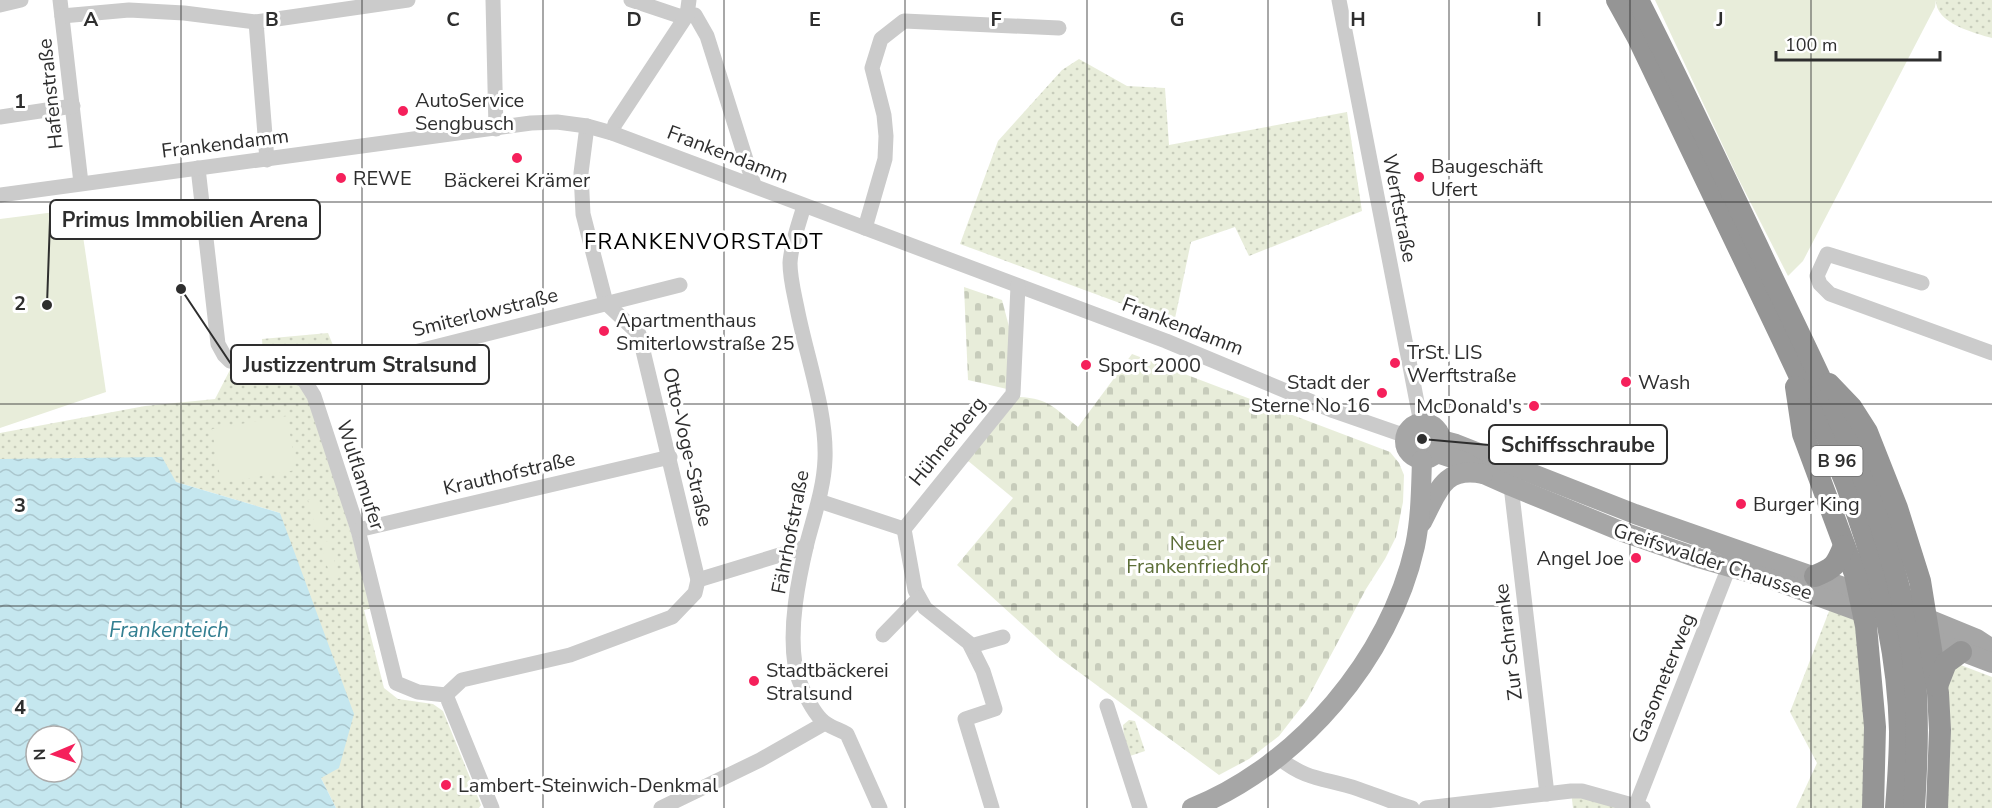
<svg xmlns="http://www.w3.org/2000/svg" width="1992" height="808" viewBox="0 0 1992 808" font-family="'Nunito Sans',sans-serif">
<defs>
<pattern id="grass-dots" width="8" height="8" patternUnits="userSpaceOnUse" patternTransform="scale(1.5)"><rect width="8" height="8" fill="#e8edda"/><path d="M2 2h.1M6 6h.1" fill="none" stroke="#c7ccbb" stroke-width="1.8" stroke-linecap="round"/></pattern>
<pattern id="cemetery-stones" width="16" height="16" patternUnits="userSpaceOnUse" patternTransform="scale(1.5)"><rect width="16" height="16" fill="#e8edda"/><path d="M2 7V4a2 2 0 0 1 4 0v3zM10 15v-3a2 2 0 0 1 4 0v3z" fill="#c7ccbb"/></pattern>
<pattern id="water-waves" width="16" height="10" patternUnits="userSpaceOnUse" patternTransform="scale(1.5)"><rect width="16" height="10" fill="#c5e7ef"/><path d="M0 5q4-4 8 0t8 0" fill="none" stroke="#aac6cd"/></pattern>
</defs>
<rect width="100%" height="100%" fill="#fff"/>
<g fill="url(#grass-dots)">
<path d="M1936,0H1992V38C1974,33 1935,23 1936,0Z"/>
<polygon points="1079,59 1127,86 1165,88 1169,145 1347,112 1362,211 1249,256 1235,227 1191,242 1174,323 960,244 998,141 1062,70"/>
<polygon points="328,333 337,355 310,365 263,354 262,339"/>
<polygon points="232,366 295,381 312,399 373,608 364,610 384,688 398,699 433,704 443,711 481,805 479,808 336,808 321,778 280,513 176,482 0,459 0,433 145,406 215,399"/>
<polygon points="1833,601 1864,613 1873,808 1796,808 1817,763 1790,712"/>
<polygon points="1958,664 1992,677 1992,808 1945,808 1944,689"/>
<polygon points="1129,720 1135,721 1145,751 1130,756 1124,739 1123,725"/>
<polygon points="1571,791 1643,808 1573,808"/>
</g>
<g fill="url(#cemetery-stones)">
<polygon points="964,287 1002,300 1013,342 1007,389 968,380"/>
<path d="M1132,354L1390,452L1399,463L1404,475L1403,502L1396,537L1385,559L1366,589L1307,700L1279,736L1249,759L1219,775L1057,656L957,565L1013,498L967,460L1019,397C1050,398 1056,410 1078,427Z"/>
</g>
<g fill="#e8edda">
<polygon points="1655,0 1936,0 1935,7 1803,261 1788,276 1737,176"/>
<polygon points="79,209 106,392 0,428 0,219"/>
<polygon points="287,416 296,470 221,483 212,429"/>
<polygon points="316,498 325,530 317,532 308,500"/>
<polygon points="329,541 339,578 331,580 321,543"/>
</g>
<path fill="url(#water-waves)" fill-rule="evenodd" d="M162,457L176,482L280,513L354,714L339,768L321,778L336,808H0V459ZM36,736H72V772H36Z"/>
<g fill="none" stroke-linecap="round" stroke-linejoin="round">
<g stroke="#cbcbcb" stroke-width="15">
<polyline points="60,0 81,183"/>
<polyline points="493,0 496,129"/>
<polyline points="631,0 679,16 695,15 707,36 754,185"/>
<polyline points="1339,0 1421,423"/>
<polyline points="0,5 21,0"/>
<polyline points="62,16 129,10 184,13 256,22 408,0"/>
<polyline points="256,22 267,160"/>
<polyline points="0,117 73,106"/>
<polyline points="587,126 581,173 583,214 606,303 639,334 698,580"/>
<polyline points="612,133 615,124 687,15 689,0"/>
<polyline points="198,168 218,344 224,355 230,361 268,366 304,380 314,396 358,530 396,683 418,692 446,695 492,808"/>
<polyline points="0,195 531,123 557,122 587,126 612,133 1166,341 1334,411 1406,436"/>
<path d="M804,206C799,223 791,244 790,263C790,278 794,293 797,308C806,355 827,412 825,459C824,488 814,516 807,543C798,581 789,626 795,665C797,680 813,716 827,724C833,728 840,730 847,734L880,808"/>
<polyline points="865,228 885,159 886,136 884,115 872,68 881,39 904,21 1059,28"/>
<polyline points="1922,283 1827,254 1817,276 1820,284 1830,294 1992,353"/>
<polyline points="304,380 680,285"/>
<polyline points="1511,486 1547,794"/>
<polyline points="819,501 904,529 1013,394 1018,286"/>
<polyline points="904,529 915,590 925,608 969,643 983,671 995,709 965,719 992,808"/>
<polyline points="358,530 670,457"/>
<polyline points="883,635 919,598"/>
<polyline points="971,646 1003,637"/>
<polyline points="446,695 462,680 570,655 672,617 695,593 698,580 806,547"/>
<polyline points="1107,706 1140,808"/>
<path d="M1279,758C1307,781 1326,778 1358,789C1376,795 1394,803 1412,808"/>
<polyline points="1636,805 1729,567"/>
<polyline points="661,808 760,760 825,723"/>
<polyline points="1426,808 1571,791 1582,791 1643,808"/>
</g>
<g stroke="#a6a6a6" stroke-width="20">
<circle cx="1423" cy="441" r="18"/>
<polyline points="1441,440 1456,444 1635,514 1872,597"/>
<polyline points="1437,453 1467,463 1484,474 1511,486 1623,532 1698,558 1768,578 1875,617"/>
<path d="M1422,522C1438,492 1443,466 1483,474"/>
<polyline points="1916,614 1977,639 1992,649"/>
<polyline points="1919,635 1992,663"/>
<path d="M1192,808C1299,765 1390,658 1415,546C1421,517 1421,489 1422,460"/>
</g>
<g stroke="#959595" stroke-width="22">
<path d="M1617,0L1638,38C1680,126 1723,214 1765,303C1831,441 1896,574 1900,731C1900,757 1898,783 1896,808"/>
<path d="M1638,0C1684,90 1727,182 1770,273C1829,397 1894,521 1913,659C1919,708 1917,759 1914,808"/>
<polyline points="1829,384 1851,407 1867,432 1897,508 1920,581 1938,693 1940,730 1937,808"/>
<polyline points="1796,387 1803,434 1855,574 1866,626 1875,727 1873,808"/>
<path d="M1815,576C1835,568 1836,565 1844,546"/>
<polyline points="1937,686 1946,663 1961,652"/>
</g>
</g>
<path fill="none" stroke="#2e2e2e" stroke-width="1.5" stroke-opacity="0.55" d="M181,0V808M362,0V808M543,0V808M724,0V808M905,0V808M1087,0V808M1268,0V808M1449,0V808M1630,0V808M1811,0V808M0,202H1992M0,404H1992M0,606H1992"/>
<g fill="#f5205b" stroke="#fff" stroke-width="2">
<circle cx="403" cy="111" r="6"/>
<circle cx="517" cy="158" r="6"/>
<circle cx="1419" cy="177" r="6"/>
<circle cx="341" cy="178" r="6"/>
<circle cx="604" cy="331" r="6"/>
<circle cx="1395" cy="363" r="6"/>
<circle cx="1086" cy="365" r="6"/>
<circle cx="1626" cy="382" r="6"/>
<circle cx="1382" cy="393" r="6"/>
<circle cx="1534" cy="406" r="6"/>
<circle cx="1741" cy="504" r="6"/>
<circle cx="1636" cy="558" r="6"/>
<circle cx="754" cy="681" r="6"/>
<circle cx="446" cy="785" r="6"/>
</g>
<g text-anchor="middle" stroke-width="6" stroke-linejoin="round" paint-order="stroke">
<rect fill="#fff" stroke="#6d6d6d" stroke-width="1.5" x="1811.5" y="446" width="51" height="30" rx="4.5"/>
<g font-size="18" font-weight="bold" fill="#2e2e2e">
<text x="1837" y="467">B 96</text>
</g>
<g font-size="20" fill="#2e2e2e" stroke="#fff">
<text transform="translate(50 94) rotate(-96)" y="7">Hafenstraße</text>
<text transform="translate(225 143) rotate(-7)" y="7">Frankendamm</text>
<text transform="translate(728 154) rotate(21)" y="7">Frankendamm</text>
<text transform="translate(1400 208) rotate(79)" y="7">Werftstraße</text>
<text transform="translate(485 312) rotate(-14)" y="7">Smiterlowstraße</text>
<text transform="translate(1183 326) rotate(21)" y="7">Frankendamm</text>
<text transform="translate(947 441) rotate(-51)" y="7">Hühnerberg</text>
<text transform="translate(688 447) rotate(77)" y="7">Otto-Voge-Straße</text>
<text transform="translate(509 473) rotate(-13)" y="7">Krauthofstraße</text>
<text transform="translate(361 475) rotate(72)" y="7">Wulflamufer</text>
<text transform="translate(790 532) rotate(-79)" y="7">Fährhofstraße</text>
<text transform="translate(1713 561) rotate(18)" y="7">Greifswalder Chaussee</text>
<text transform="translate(1508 642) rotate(-97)" y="7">Zur Schranke</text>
<text transform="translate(1663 678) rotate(-68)" y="7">Gasometerweg</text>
</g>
<g font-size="20" fill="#2e2e2e" stroke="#fff" text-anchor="start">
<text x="415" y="107">AutoService<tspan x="415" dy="23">Sengbusch</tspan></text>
<text x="1431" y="173">Baugeschäft<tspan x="1431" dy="23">Ufert</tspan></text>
<text x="353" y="185">REWE</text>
<text x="517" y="187" text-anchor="middle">Bäckerei Krämer</text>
<text x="616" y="327">Apartmenthaus<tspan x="616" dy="23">Smiterlowstraße 25</tspan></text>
<text x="1407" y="359">TrSt. LIS<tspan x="1407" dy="23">Werftstraße</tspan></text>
<text x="1098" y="372">Sport 2000</text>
<text x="1370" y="389" text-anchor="end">Stadt der<tspan x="1370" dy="23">Sterne No 16</tspan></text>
<text x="1638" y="389">Wash</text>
<text x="1522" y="413" text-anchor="end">McDonald's</text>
<text x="1753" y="511">Burger King</text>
<text x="1624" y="565" text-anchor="end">Angel Joe</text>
<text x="766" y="677">Stadtbäckerei<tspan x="766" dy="23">Stralsund</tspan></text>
<text x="458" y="792">Lambert-Steinwich-Denkmal</text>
</g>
<g font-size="20" fill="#5c6e37" stroke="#fff">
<text x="1197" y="550">Neuer<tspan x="1197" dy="23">Frankenfriedhof</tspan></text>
</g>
<g font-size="21" font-style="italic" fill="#337f91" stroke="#fff">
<text x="169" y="637">Frankenteich</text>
</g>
<g font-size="22" letter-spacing="1.5" fill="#000" stroke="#fff">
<text x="704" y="249">FRANKENVORSTADT</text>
</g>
</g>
<g font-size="20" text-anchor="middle" font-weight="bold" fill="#2e2e2e" stroke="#fff" stroke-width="6" stroke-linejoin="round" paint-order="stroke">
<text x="91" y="26">A</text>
<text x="272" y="26">B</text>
<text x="453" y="26">C</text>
<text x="634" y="26">D</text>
<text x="815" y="26">E</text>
<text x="996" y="26">F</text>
<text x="1177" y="26">G</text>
<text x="1358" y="26">H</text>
<text x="1539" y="26">I</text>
<text x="1720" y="26">J</text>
<text x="20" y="108">1</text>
<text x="20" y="310">2</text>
<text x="20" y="512">3</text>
<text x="20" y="714">4</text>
</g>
<path fill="none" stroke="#2e2e2e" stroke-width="2" d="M47 305L50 220M181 289L231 364M1422 439L1489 445"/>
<g fill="#2e2e2e" stroke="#fff" stroke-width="2">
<circle cx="47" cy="305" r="6"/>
<circle cx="181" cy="289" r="6"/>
<circle cx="1422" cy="439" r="6"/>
</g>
<g fill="#fff" stroke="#2e2e2e" stroke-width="2">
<rect x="50" y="200" width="270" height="39" rx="6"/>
<rect x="231" y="345" width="258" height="39" rx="6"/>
<rect x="1489" y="425" width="178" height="39" rx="6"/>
</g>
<g font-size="21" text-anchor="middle" font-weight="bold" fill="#2e2e2e">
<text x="185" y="227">Primus Immobilien Arena</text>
<text x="360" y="372">Justizzentrum Stralsund</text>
<text x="1578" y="452">Schiffsschraube</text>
</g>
<g transform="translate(54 754) rotate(268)"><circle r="28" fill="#ffffff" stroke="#ababab" stroke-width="1.5"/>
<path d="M0-4.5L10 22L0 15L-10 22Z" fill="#f5205b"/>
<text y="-9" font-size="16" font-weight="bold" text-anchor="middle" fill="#2e2e2e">N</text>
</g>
<path d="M1776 51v9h164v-9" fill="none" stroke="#2e2e2e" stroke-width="3"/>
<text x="1785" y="51" font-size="18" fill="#2e2e2e" stroke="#ffffff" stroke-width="4.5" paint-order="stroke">100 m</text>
</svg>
